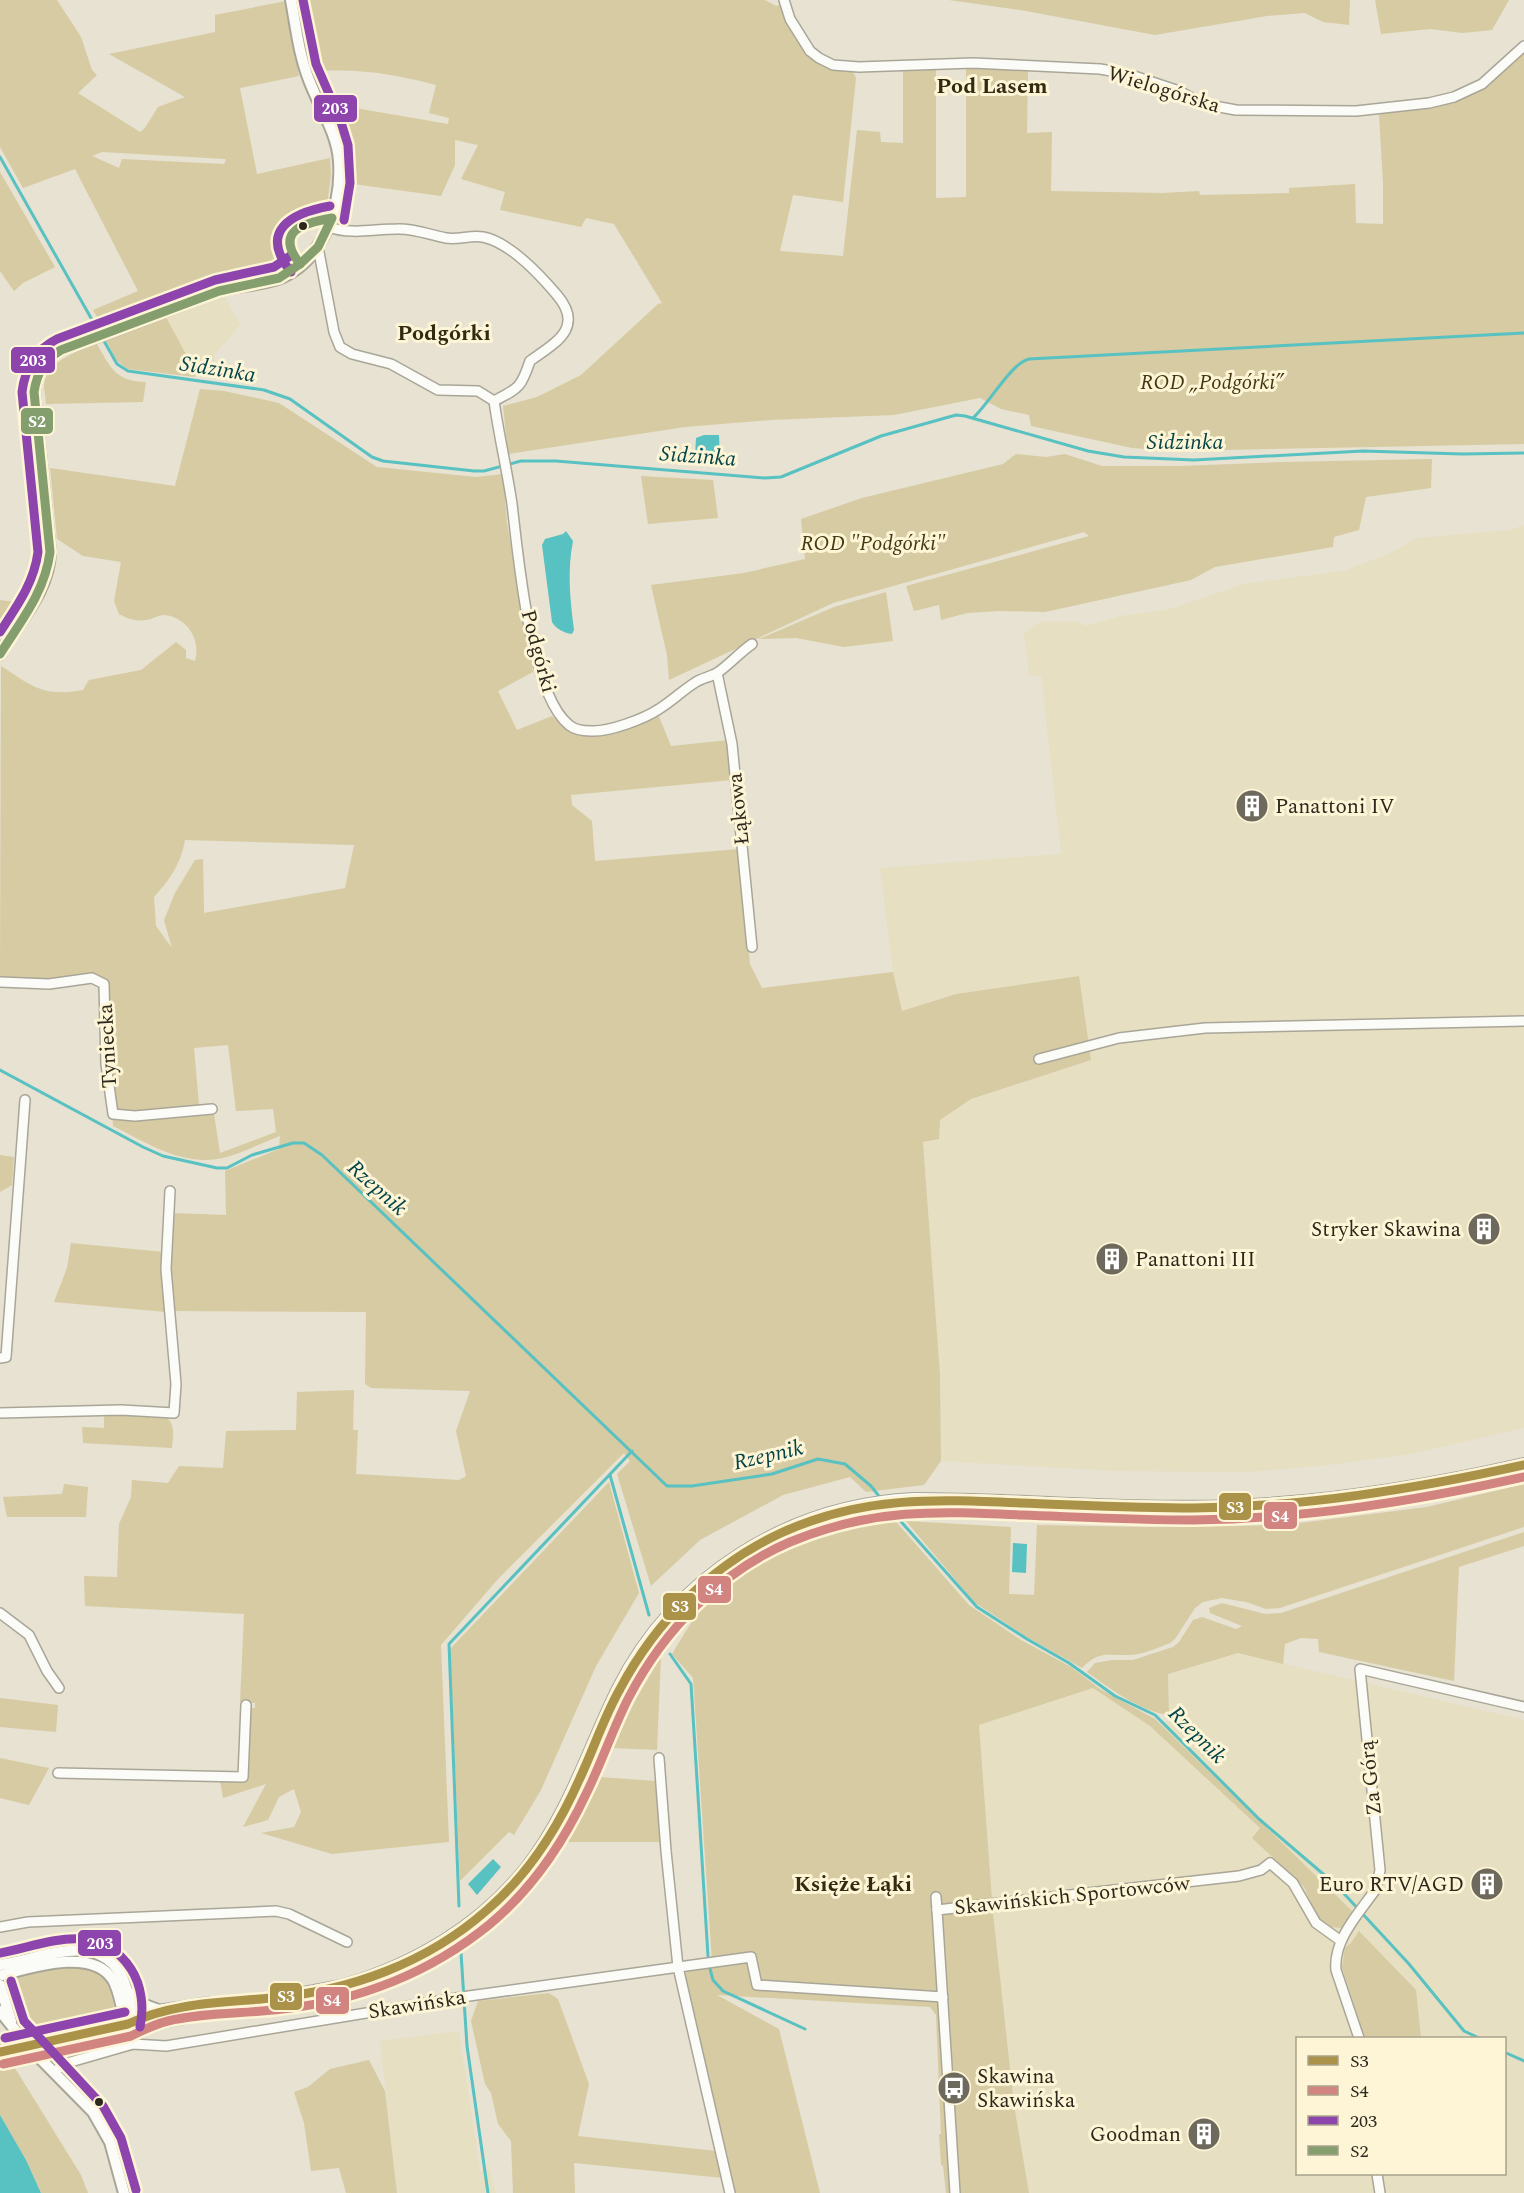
<svg xmlns="http://www.w3.org/2000/svg" width="1524" height="2193" viewBox="0 0 1524 2193" font-family="Spectral,serif">
<rect width="100%" height="100%" fill="#e7e2d1"/>
<g fill="#e6dfc2" fill-rule="evenodd">
<polygon points="225,297 240,325 214,355 215,367 196,373 166,317"/>
<polygon points="1524,525 1524,1428 1411,1454 1328,1465 1249,1472 1115,1471 941,1461 940,1375 923,1141 940,1120 971,1099 1091,1060 1078,976 956,994 902,1011 893,972 880,868 1061,854 1041,675 1029,676 1024,633 1040,622 1077,621 1085,626 1121,616 1171,609 1243,584 1343,571 1386,555 1417,538 1510,530"/>
<path d="M1238,1653L1524,1720V2193H1029L1014,2105L993,1913L979,1725L1093,1688L1150,1726L1169,1721L1168,1674ZM1298,2038H1504V2174H1298Z"/>
<polygon points="459,2031 480,2171 489,2169 496,2193 397,2193 380,2041"/>
</g>
<g fill="#d6cba2" fill-rule="evenodd">
<path d="M0,0H57L81,37L92,70L97,75L78,93L140,132L145,128L158,107L185,97L109,54L215,32V15L286,1L299,76L240,88L257,174L330,158L331,175L326,213C288,219 277,229 286,267L274,273L245,276L215,284L213,280L100,322L93,310L138,291L75,169L23,188L0,147ZM102,152L225,159L226,160L224,164L122,159L119,168L92,156Z"/>
<path d="M296,0H765L776,6L781,4C789,27 800,54 824,66C831,70 844,69 852,70L856,78L843,202L793,195L780,251L843,256L857,130L880,132L881,142L903,143V68H936V198L966,197V67L1028,71L1027,133L1052,132L1051,191L1163,193L1199,191L1200,195L1289,193V188L1355,184L1356,223L1383,224V183L1379,114L1382,111L1454,99L1524,50V444L1173,451L1132,448L1031,426L1029,415L1001,409L980,398L894,415L770,420L685,427L508,454L503,406L537,397L581,375L658,304L662,303L614,224L586,218L581,227L500,210L505,192L461,179L478,145L455,140V165L441,196L346,183L345,144L332,104L448,124L449,118L429,113L436,85C392,74 364,69 318,71L305,41Z"/>
<polygon points="949,0 1350,0 1349,25 1323,22 1305,13 1267,16 1155,35 1026,11"/>
<polygon points="1375,0 1509,0 1492,30 1463,33 1430,29 1381,34"/>
<polygon points="0,172 55,267 23,283 14,291 0,271"/>
<polygon points="166,317 196,373 195,377 128,369 117,361 105,339"/>
<path d="M97,344C110,367 116,382 146,382L143,402L46,404C46,398 44,391 44,385C47,360 77,352 97,344Z"/>
<path d="M200,389L224,391L279,403L377,467L476,477L503,474L507,523L533,672L498,691L517,730L552,716C559,721 567,729 575,734C591,742 641,720 658,714L671,746L729,740L732,780L571,795L572,805L592,821L595,861L739,849L750,964L762,988L893,972L902,1011L956,994L1079,976L1091,1060L971,1099L940,1120L939,1139L923,1142L940,1375L941,1461L924,1485L866,1492L850,1477L783,1495L700,1540L651,1586L617,1474L630,1461L624,1453L498,1579L441,1645L449,1842L332,1854L261,1833L294,1827L301,1812L294,1789L279,1797L268,1820L243,1827L266,1784L223,1798L219,1774L239,1773L240,1708H255V1703L240,1702L244,1614L85,1606L84,1576L117,1577L119,1524L131,1497L132,1480L168,1483L179,1466L223,1468L226,1431L296,1430L297,1392L354,1390L353,1430H358L356,1474L459,1480L466,1476L456,1431L470,1391L371,1388L365,1384L366,1312L173,1311L169,1271L172,1213L226,1215L225,1171L279,1149L280,1136C261,1143 243,1153 223,1158C183,1167 147,1143 113,1126L104,982L97,974L44,982L0,980L1,666C33,687 44,697 83,690L89,680L141,670L176,642L186,650V658L195,661C201,640 188,618 165,615C161,615 155,617 151,619C139,622 129,620 119,614L114,601L121,562L83,556L57,539L50,468L175,486ZM185,840L354,845L345,888L204,913L203,859L195,860L175,893L164,920L172,948L156,926L154,897C170,879 181,864 185,840ZM228,1045L236,1111L273,1109L276,1132L220,1153L214,1114L200,1116L194,1048Z"/>
<polygon points="1016,454 1046,457 1065,454 1102,466 1181,466 1283,462 1432,459 1431,488 1366,497 1359,530 1334,537 1333,547 1215,567 1191,580 1045,612 999,611 967,613 941,620 939,605 914,611 906,586 1089,536 1084,532 833,603 669,680 667,655 651,585 744,573 805,559 801,519 862,498 1003,464"/>
<polygon points="641,476 713,480 718,518 648,524"/>
<polygon points="886,592 893,641 844,647 796,638 759,639 834,607"/>
<polygon points="0,600 22,603 0,639"/>
<polygon points="0,1155 14,1157 12,1185 0,1192"/>
<polygon points="71,1243 164,1252 166,1312 54,1302 67,1268"/>
<path d="M104,1413L165,1416C176,1424 173,1436 172,1448L83,1443L82,1427L104,1428Z"/>
<polygon points="609,1482 639,1593 596,1666 541,1790 514,1835 509,1832 460,1881 450,1649"/>
<polygon points="64,1484 88,1487 86,1517 7,1517 3,1497 62,1494"/>
<path d="M1524,1484V1527L1280,1608L1266,1609L1246,1602L1222,1598L1203,1602L1195,1608L1175,1639L1170,1643C1157,1648 1142,1655 1129,1655C1106,1656 1100,1650 1082,1668L1025,1636L974,1602L906,1521L1011,1527L1009,1594L1034,1595L1037,1525L1146,1527L1284,1525L1427,1507Z"/>
<path d="M891,1516L969,1605L1021,1640L1071,1667L1100,1689L1155,1719L1352,1911L1345,1928L1328,1927L1317,1917L1304,1887L1252,1838L1260,1828L1150,1726L1093,1688L979,1725L993,1913L1014,2105L1029,2193H946L943,2166L941,2165L939,2134H941L936,2015L930,2007L717,1995L779,2029L820,2193H733L688,1998L685,1974L691,1967L712,1962L693,1678L672,1654C684,1634 696,1613 712,1597C723,1585 739,1576 753,1567C796,1542 842,1521 891,1516Z"/>
<path d="M1524,1532V1546L1459,1567L1454,1681L1319,1652L1318,1639L1301,1638L1285,1644L1283,1664L1238,1653L1168,1674L1169,1715C1139,1711 1111,1689 1087,1672L1095,1663L1112,1660H1133L1173,1647L1179,1642L1193,1620L1202,1617L1236,1629L1242,1626L1210,1613L1209,1608L1222,1603L1265,1614L1281,1613Z"/>
<polygon points="661,1656 657,1750 613,1748 629,1711"/>
<polygon points="0,1698 58,1705 56,1732 0,1727"/>
<polygon points="0,1758 49,1768 29,1805 0,1798"/>
<polygon points="600,1777 656,1781 662,1842 566,1842 582,1817"/>
<polygon points="1359,1931 1416,1990 1421,2038 1365,2038 1342,1967 1345,1948 1351,1943"/>
<path d="M71,1966C101,1968 109,1979 114,2007L110,2012L101,2017L33,2033C21,2020 0,1988 20,1976V1973Z"/>
<polygon points="549,1993 558,1999 589,2084 578,2136 716,2151 723,2178 574,2163 575,2193 513,2193 511,2141 498,2124 491,2093 485,2084 471,2021 478,2001"/>
<polygon points="0,2051 13,2065 81,2175 88,2193 41,2193 26,2160 0,2115"/>
<polygon points="369,2060 385,2091 397,2193 346,2193 339,2168 311,2171 304,2123 294,2092 308,2087 330,2069"/>
</g>
<g fill="#58c1c2">
<polygon points="704,435 719,435 720,459 695,457 696,438"/>
<path d="M566,531L573,541C567,571 570,599 574,630L572,634C564,633 556,629 552,622L542,545L545,539L563,534Z"/>
<polygon points="1013,1543 1027,1544 1026,1573 1012,1572"/>
<polygon points="493,1859 501,1867 477,1895 468,1884"/>
<polygon points="0,2115 26,2160 41,2193 0,2193"/>
</g>
<g fill="none" stroke-linecap="round" stroke-linejoin="round">
<g stroke="#58c1c2" stroke-width="3">
<polyline points="0,157 117,364 128,371 264,390 290,399 372,457 383,461 474,471 484,471 521,461 556,461 765,478 781,477 881,436 956,415 965,416 1088,451 1124,457 1194,460 1363,451 1462,454 1524,453"/>
<path d="M973,418C989,404 1011,363 1029,359L1524,333"/>
<polyline points="0,1070 143,1147 163,1156 217,1168 227,1168 252,1155 293,1143 304,1143 322,1155 667,1486 692,1486 772,1474 818,1459 845,1464 871,1486 882,1500"/>
<polyline points="610,1475 649,1615"/>
<polyline points="888,1507 977,1607 1027,1639 1069,1663 1115,1696 1155,1715 1259,1819 1336,1885 1409,1964 1464,2031 1479,2038"/>
<polyline points="670,1654 691,1684 708,1956"/>
<polyline points="459,1906 449,1644 632,1451"/>
<polyline points="461,1953 467,2046 488,2193"/>
<polyline points="710,1969 713,1980 723,1991 805,2029"/>
<polyline points="1504,2052 1524,2061"/>
</g>
<defs>
<g id="minor">
<polyline points="784,0 790,19 810,51 819,58 833,65 859,67 973,63 1100,69 1128,74 1179,91 1203,104 1236,110 1356,111 1429,103 1454,97 1482,84 1524,46"/>
<path d="M318,247L334,332L340,347L352,354L391,364L438,390L478,391L494,401C519,388 521,388 530,361C555,343 585,328 557,295C540,275 509,242 483,237C471,235 458,240 446,238C430,235 413,228 397,229C374,229 351,235 329,227"/>
<path d="M494,401C499,436 507,470 512,504C518,554 530,694 569,725C575,730 584,731 591,731C609,732 644,719 659,709C672,701 683,690 696,682C702,678 710,677 717,673C729,665 739,653 752,644"/>
<polyline points="717,673 732,744 752,947"/>
<polyline points="0,982 49,984 92,978 104,984 106,1064 113,1114 135,1116 212,1109"/>
<polyline points="1039,1059 1119,1038 1205,1028 1524,1021"/>
<polyline points="0,1358 6,1357 25,1100"/>
<polyline points="0,1413 121,1410 174,1413 176,1384 166,1269 170,1191"/>
<polyline points="0,1613 29,1635 47,1671 59,1688"/>
<polyline points="659,1758 666,1851 678,1967 730,2193"/>
<polyline points="58,1773 243,1777 246,1705"/>
<polyline points="936,1897 937,1910"/>
<polyline points="0,1927 28,1922 276,1911 289,1914 347,1942"/>
<path d="M1359,2038L1336,1970C1333,1940 1359,1913 1376,1889L1380,1870L1360,1669L1524,1707"/>
<polyline points="55,2071 67,2063 133,2044 166,2046 469,1996 751,1957 757,1985 943,1997"/>
<polyline points="1377,2174 1380,2193"/>
<polyline points="955,2193 937,1910 1239,1876 1261,1870 1270,1863 1293,1883 1316,1923 1341,1941"/>
</g>
<g id="tertiary">
<path d="M0,654C19,621 49,592 50,552L34,392C37,372 43,359 61,350C113,331 164,312 215,292C235,285 258,286 278,279C323,262 342,206 339,161C337,132 319,107 309,80C299,55 296,27 291,0"/>
<path d="M0,1965C40,1960 100,1928 123,1979C129,1995 133,2007 128,2024"/>
<path d="M2,1975C32,1967 93,1947 113,1980C121,1994 120,2010 128,2024"/>
<polyline points="0,1985 11,2021"/>
<polyline points="128,1992 145,2005 161,2011"/>
<polyline points="0,2011 28,2046 93,2112 110,2142 124,2193"/>
</g>
<g id="primary">
<polyline points="128,2024 145,2014 210,2004"/>
<path d="M51,2040L128,2024H147L345,1986C415,1965 480,1927 526,1870C569,1816 589,1750 619,1689C676,1577 789,1506 914,1500C1020,1500 1126,1511 1232,1507C1331,1503 1428,1487 1524,1465"/>
</g>
</defs>
<use href="#minor" stroke="#a9a698" stroke-width="12"/>
<use href="#tertiary" stroke="#a9a698" stroke-width="14"/>
<use href="#primary" stroke="#a9a698" stroke-width="16"/>
<use href="#minor" stroke="#fbfbf8" stroke-width="9"/>
<use href="#tertiary" stroke="#fbfbf8" stroke-width="10"/>
<use href="#primary" stroke="#fbfbf8" stroke-width="14"/>
<defs>
<polyline id="primary-bridge" points="0,2052 51,2040"/>
</defs>
<use href="#primary-bridge" stroke="#a9a698" stroke-width="16" stroke-linecap="butt"/>
<use href="#primary-bridge" stroke="#fbfbf8" stroke-width="14"/>
<defs>
<path id="bus-1" d="M0,2052L128,2024C174,2002 222,2003 271,1998C350,1991 427,1963 487,1910C528,1875 558,1828 580,1778C594,1748 604,1717 620,1689C656,1621 712,1565 781,1533C861,1496 936,1499 1021,1503C1079,1505 1136,1508 1193,1508C1305,1507 1415,1489 1524,1465"/>
<path id="bus-2" d="M3,2064L131,2036C143,2030 155,2024 168,2021C205,2012 244,2014 282,2009C358,2001 430,1973 490,1924C532,1889 563,1843 586,1794C602,1762 613,1728 629,1697C664,1630 720,1572 790,1542C872,1508 937,1511 1022,1515C1079,1517 1136,1520 1193,1520C1305,1519 1415,1501 1524,1477"/>
<g id="bus-3">
<polyline points="303,0 316,64 340,119 348,145 350,183 344,220"/>
<path d="M291,272C258,231 291,213 330,206"/>
<path d="M0,632C17,606 34,583 38,552L22,392C25,368 35,350 57,339L215,280L274,267L293,254"/>
<path d="M0,1953C47,1944 98,1919 131,1969C142,1986 144,2008 140,2027"/>
<polyline points="11,1981 24,2021 103,2106 121,2138 136,2190"/>
<polyline points="5,2038 125,2012"/>
</g>
<g id="bus-4">
<path d="M332,218L318,247L300,264C274,231 303,223 332,218Z"/>
<path d="M0,654C21,621 45,592 50,552L34,392C37,373 44,360 61,350L219,291L279,278L300,264"/>
</g>
</defs>
<use href="#bus-1" stroke="#fdf5d6" stroke-width="14"/>
<use href="#bus-2" stroke="#fdf5d6" stroke-width="14"/>
<use href="#bus-3" stroke="#fdf5d6" stroke-width="14"/>
<use href="#bus-4" stroke="#fdf5d6" stroke-width="14"/>
<use href="#bus-1" stroke="#aa9249" stroke-width="9"/>
<use href="#bus-2" stroke="#d28481" stroke-width="9"/>
<use href="#bus-3" stroke="#8e44ad" stroke-width="9"/>
<use href="#bus-4" stroke="#849e6d" stroke-width="9"/>
</g>
<defs>
<symbol id="building-disc" viewBox="-11 -11 22 22"><circle r="9.5" fill="#6d695c" stroke="#fdf5d6"/><path d="M-4-6H4V6H1V3H-1V6H-4ZM-2.5-4.3h1.7v1.8h-1.7ZM.8-4.3h1.7v1.8H.8ZM-2.5-1h1.7V.8h-1.7ZM.8-1h1.7V.8H.8Z" fill="#fff"/></symbol>
<symbol id="bus-disc" viewBox="-11 -11 22 22"><circle r="9.5" fill="#6d695c" stroke="#fdf5d6"/><path d="M-5-6H5V4H4V6H2V4H-2V6H-4V4H-5ZM-3.5-4V0h7V-4ZM-3.5 1.2v1.5H-2V1.2ZM2 1.2v1.5H3.5V1.2Z" fill="#fff"/></symbol>
</defs>
<g fill-rule="evenodd">
<use href="#building-disc" x="1233" y="787" width="38" height="38"/>
<use href="#building-disc" x="1465" y="1210" width="38" height="38"/>
<use href="#building-disc" x="1093" y="1240" width="38" height="38"/>
<use href="#building-disc" x="1468" y="1865" width="38" height="38"/>
<use href="#bus-disc" x="935" y="2069" width="38" height="38"/>
<use href="#building-disc" x="1185" y="2115" width="38" height="38"/>
</g>
<g fill="#2c281d" stroke="#fdf5d6" stroke-width="2">
<circle cx="303" cy="226" r="5"/>
<circle cx="99" cy="2102" r="5"/>
</g>
<g text-anchor="middle" stroke-width="6" stroke-linejoin="round" paint-order="stroke">
<g font-size="21" fill="#2c281d" stroke="#fdf5d6">
<text transform="translate(1164 89) rotate(17)" y="7">Wielogórska</text>
<text transform="translate(539 651) rotate(75)" y="7">Podgórki</text>
<text transform="translate(738 809) rotate(-96)" y="7">Łąkowa</text>
<text transform="translate(107 1046) rotate(-93)" y="7">Tyniecka</text>
<text transform="translate(1370 1778) rotate(-96)" y="7">Za Górą</text>
<text transform="translate(1072 1895) rotate(-6)" y="7">Skawińskich Sportowców</text>
<text transform="translate(417 2004) rotate(-9)" y="7">Skawińska</text>
</g>
<g font-size="21" font-style="italic" fill="#423811" stroke="#fdf5d6">
<text x="1212" y="389">ROD „Podgórki”</text>
<text x="873" y="550">ROD "Podgórki"</text>
</g>
<g font-size="21" fill="#2c281d" stroke="#fdf5d6" text-anchor="start">
<text x="1275" y="813">Panattoni IV</text>
<text x="1461" y="1236" text-anchor="end">Stryker Skawina</text>
<text x="1135" y="1266">Panattoni III</text>
<text x="1464" y="1891" text-anchor="end">Euro RTV/AGD</text>
<text x="977" y="2083">Skawina<tspan x="977" dy="24">Skawińska</tspan></text>
<text x="1181" y="2141" text-anchor="end">Goodman</text>
</g>
<g font-size="22" font-weight="bold" fill="#322b12" stroke="#fdf5d6">
<text x="992" y="93">Pod Lasem</text>
<text x="444" y="340">Podgórki</text>
<text x="853" y="1891">Księże Łąki</text>
</g>
<g font-size="22" font-style="italic" fill="#054448" stroke="#fdf5d6">
<text transform="translate(218 368) rotate(9)" y="8">Sidzinka</text>
<text x="1185" y="449">Sidzinka</text>
<text transform="translate(698 455) rotate(4)" y="8">Sidzinka</text>
<text transform="translate(378 1187) rotate(42)" y="8">Rzepnik</text>
<text transform="translate(768 1454) rotate(-13)" y="8">Rzepnik</text>
<text transform="translate(1198 1734) rotate(45)" y="8">Rzepnik</text>
</g>
</g>
<g stroke="#fdf5d6" stroke-width="2">
<rect x="313" y="94" width="45" height="29" rx="6" fill="#8e44ad"/>
<rect x="10" y="346" width="46" height="28" rx="6" fill="#8e44ad"/>
<rect x="20" y="407" width="34" height="28" rx="6" fill="#849e6d"/>
<rect x="1218" y="1492" width="34" height="29" rx="6" fill="#aa9249"/>
<rect x="1263" y="1501" width="35" height="29" rx="6" fill="#d28481"/>
<rect x="697" y="1575" width="35" height="29" rx="6" fill="#d28481"/>
<rect x="662" y="1592" width="35" height="29" rx="6" fill="#aa9249"/>
<rect x="77" y="1929" width="45" height="28" rx="6" fill="#8e44ad"/>
<rect x="269" y="1982" width="34" height="29" rx="6" fill="#aa9249"/>
<rect x="315" y="1986" width="35" height="29" rx="6" fill="#d28481"/>
</g>
<g font-size="16" text-anchor="middle" font-weight="bold" fill="#fff">
<text x="335" y="114">203</text>
<text x="33" y="366">203</text>
<text x="37" y="427">S2</text>
<text x="1235" y="1513">S3</text>
<text x="1280" y="1522">S4</text>
<text x="714" y="1595">S4</text>
<text x="680" y="1612">S3</text>
<text x="100" y="1949">203</text>
<text x="286" y="2002">S3</text>
<text x="332" y="2006">S4</text>
</g>
<rect x="1296" y="2037" width="210" height="138" fill="#fdf5d6" stroke="#a9a38c" stroke-width="1.5"/>
<rect x="1308" y="2056" width="30" height="9" fill="#aa9249" stroke="#a9a38c" stroke-width="1.5"/>
<text x="1350" y="2067" font-size="18" fill="#2c281d">S3</text>
<rect x="1308" y="2086" width="30" height="9" fill="#d28481" stroke="#a9a38c" stroke-width="1.5"/>
<text x="1350" y="2097" font-size="18" fill="#2c281d">S4</text>
<rect x="1308" y="2116" width="30" height="9" fill="#8e44ad" stroke="#a9a38c" stroke-width="1.5"/>
<text x="1350" y="2127" font-size="18" fill="#2c281d">203</text>
<rect x="1308" y="2146" width="30" height="9" fill="#849e6d" stroke="#a9a38c" stroke-width="1.5"/>
<text x="1350" y="2157" font-size="18" fill="#2c281d">S2</text>
</svg>
